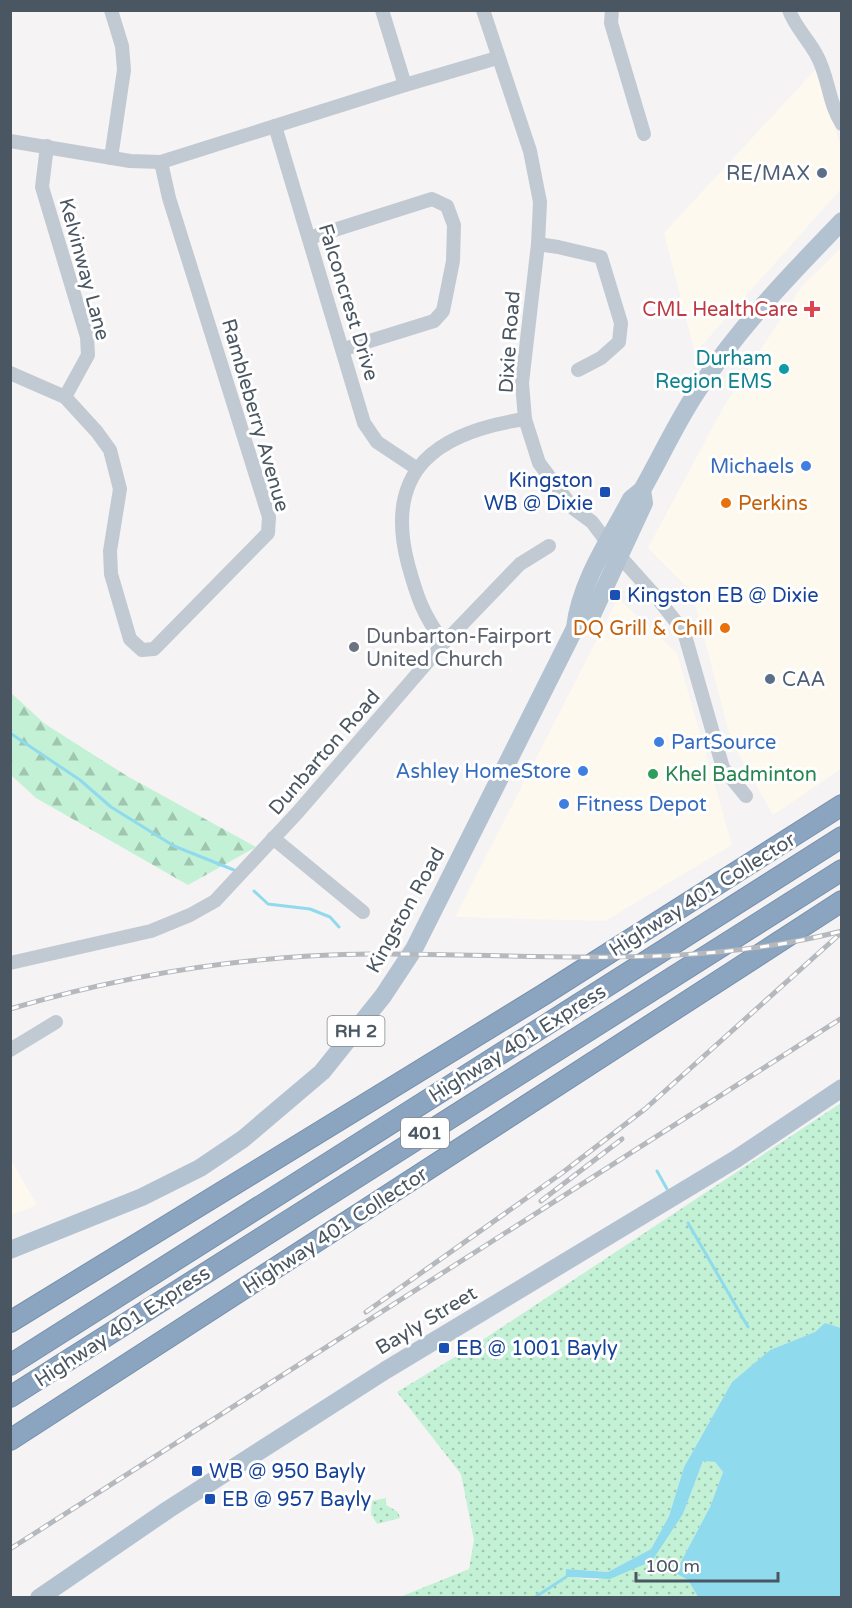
<svg xmlns="http://www.w3.org/2000/svg" width="852" height="1608" viewBox="0 0 852 1608" font-family="'Varela Round',sans-serif">
<defs>
<pattern id="forest-firs" width="22" height="20" patternUnits="userSpaceOnUse" patternTransform="scale(1.5)"><rect width="22" height="20" fill="#c3f1d5"/><path d="M5 1l3.5 6h-7zM16 11l3.5 6h-7z" fill="#a0c6b0"/></pattern>
<pattern id="park-dots" width="8" height="8" patternUnits="userSpaceOnUse" patternTransform="scale(1.5)"><rect width="8" height="8" fill="#c3f1d5"/><path d="M2 2h.1M6 6h.1" fill="none" stroke="#a0c6b0" stroke-width="1.8" stroke-linecap="round"/></pattern>
</defs>
<rect width="100%" height="100%" fill="#f5f3f3"/>
<g fill="#fdf9ef">
<polygon points="816,69 841,147 841,189 695,353 664,233"/>
<polygon points="841,248 841,769 773,815 731,740 692,592 648,548 724,406 802,286"/>
<polygon points="618,598 677,653 732,845 605,921 455,917"/>
<polygon points="10,1158 37,1205 11,1215 10,1215"/>
</g>
<polygon fill="url(#forest-firs)" points="10,692 45,724 127,776 256,847 188,885 36,798 11,775"/>
<g fill="url(#park-dots)">
<polygon points="841,1103 841,1328 825,1324 815,1332 770,1350 732,1382 684,1467 669,1516 651,1549 608,1572 566,1569 566,1577 597,1580 652,1561 683,1514 703,1461 715,1462 723,1472 710,1507 675,1573 688,1580 698,1597 400,1597 469,1569 474,1540 461,1474 397,1392 478,1343"/>
<polygon points="386,1498 386,1505 398,1512 400,1518 377,1524 371,1514 372,1501"/>
</g>
<polygon fill="#90daee" points="825,1323 841,1328 841,1597 698,1597 688,1580 675,1573 710,1507 723,1472 715,1462 703,1461 683,1514 652,1561 610,1579 566,1577 566,1569 608,1572 651,1549 669,1516 684,1467 732,1382 770,1350 815,1332"/>
<g fill="none" stroke-linecap="round" stroke-linejoin="round">
<g stroke="#90daee" stroke-width="3">
<polyline points="10,733 80,780 111,807 174,846 234,870"/>
<polyline points="254,891 268,904 310,909 330,917 339,927"/>
<polyline points="657,1171 667,1189"/>
<polyline points="688,1223 748,1327"/>
<polyline points="534,1598 566,1577"/>
</g>
<defs>
<g id="highway">
<polyline points="10,1322 543,995 842,805"/>
<polyline points="10,1365 842,837"/>
<polyline points="10,1397 842,870"/>
<polyline points="10,1440 842,901"/>
</g>
</defs>
<use href="#highway" stroke="#7690ad" stroke-width="22"/>
<g stroke="#c1cad2" stroke-width="14">
<polyline points="382,10 405,85"/>
<polyline points="483,10 530,151 540,202 538,244 522,383 525,419 539,463 573,508 592,522 607,542 658,599 684,632 723,768 746,796"/>
<polyline points="612,10 611,23 644,134"/>
<path d="M789,10C795,27 808,39 816,54C829,76 828,103 842,124"/>
<polyline points="275,126 364,423 377,442 416,468"/>
<polyline points="10,141 130,161 161,162 405,85 497,58"/>
<polyline points="47,146 42,187 87,337 88,355 65,397"/>
<polyline points="111,158 124,70 122,46 111,10"/>
<polyline points="309,238 432,199 447,206 454,225 453,261 443,311 434,321 344,349"/>
<polyline points="538,244 558,247 601,257 621,323 619,342 601,358 578,370"/>
<polyline points="10,373 65,397 97,432 110,450 120,489 110,551 111,574 130,639 142,650 154,649 268,533 269,517 169,198 161,162"/>
<path d="M444,643C423,615 417,597 408,564C383,469 438,432 525,419"/>
<polyline points="273,838 363,912"/>
<polyline points="10,963 151,931 190,915 215,901 298,812 444,643 520,564 549,546"/>
<polyline points="10,1050 56,1022"/>
</g>
<g stroke="#b3c2d1" stroke-width="18">
<polyline points="575,628 592,615 644,503 642,490"/>
<path d="M10,1250L142,1197L200,1168L243,1139L322,1072L383,996L414,949L575,628C580,582 610,539 631,499L642,490C661,457 677,421 698,390C739,327 790,275 842,221"/>
<polyline points="39,1598 169,1509 386,1370 736,1159 842,1088"/>
</g>
<use href="#highway" stroke="#8ba5c1" stroke-width="20"/>
<defs>
<g id="rail">
<path d="M10,1009C128,974 249,955 372,954C530,953 687,971 842,931"/>
<polyline points="541,1201 622,1139"/>
<polyline points="366,1312 562,1173 645,1109 841,933"/>
<polyline points="10,1549 842,1018"/>
</g>
</defs>
<use href="#rail" stroke="#b5b8bd" stroke-width="5"/>
<use href="#rail" stroke="#fff" stroke-width="3" stroke-dasharray="9" stroke-linecap="butt"/>
</g>
<g fill="#5c6f8a" stroke="#fff" stroke-width="2">
<circle cx="822" cy="173" r="6"/>
<circle cx="770" cy="679" r="6"/>
</g>
<path fill="#e0444e" stroke="#fff" stroke-width="2" d="M809 300h6v6h6v6h-6v6h-6v-6h-6v-6h6z"/>
<circle fill="#0f9aa8" stroke="#fff" stroke-width="2" cx="784" cy="369" r="6"/>
<g fill="#3f7fe0" stroke="#fff" stroke-width="2">
<circle cx="806" cy="466" r="6"/>
<circle cx="659" cy="742" r="6"/>
<circle cx="583" cy="771" r="6"/>
<circle cx="564" cy="804" r="6"/>
</g>
<g fill="#1a4fb4" stroke="#fff" stroke-width="2">
<rect x="599" y="486" width="12" height="12" rx="3"/>
<rect x="609" y="589" width="12" height="12" rx="3"/>
<rect x="438" y="1342" width="12" height="12" rx="3"/>
<rect x="191" y="1465" width="12" height="12" rx="3"/>
<rect x="204" y="1493" width="12" height="12" rx="3"/>
</g>
<g fill="#e8710a" stroke="#fff" stroke-width="2">
<circle cx="726" cy="503" r="6"/>
<circle cx="725" cy="628" r="6"/>
</g>
<circle fill="#6b7280" stroke="#fff" stroke-width="2" cx="354" cy="647" r="6"/>
<circle fill="#2e9e5b" stroke="#fff" stroke-width="2" cx="653" cy="774" r="6"/>
<g text-anchor="middle" stroke-width="6" stroke-linejoin="round" paint-order="stroke">
<g fill="#fff" stroke="#808990" stroke-width="1.5">
<rect x="327.5" y="1016" width="57" height="30" rx="4.5"/>
<rect x="401" y="1118" width="48" height="30" rx="4.5"/>
</g>
<g font-size="18" font-weight="bold" fill="#4a5661">
<text x="356" y="1037">RH 2</text>
<text x="425" y="1139">401</text>
</g>
<g font-size="20" fill="#4e5e75" stroke="#fff" text-anchor="end">
<text x="810" y="180">RE/MAX</text>
<text x="782" y="686" text-anchor="start">CAA</text>
</g>
<g font-size="20" fill="#4a5661" stroke="#fff">
<text transform="translate(85 269) rotate(75)" y="7">Kelvinway Lane</text>
<text transform="translate(349 302) rotate(73)" y="7">Falconcrest Drive</text>
<text transform="translate(509 342) rotate(-86)" y="7">Dixie Road</text>
<text transform="translate(256 415) rotate(74)" y="7">Rambleberry Avenue</text>
<text transform="translate(324 752) rotate(-49)" y="7">Dunbarton Road</text>
<text transform="translate(702 894) rotate(-32)" y="7">Highway 401 Collector</text>
<text transform="translate(405 910) rotate(-61)" y="7">Kingston Road</text>
<text transform="translate(517 1043) rotate(-32)" y="7">Highway 401 Express</text>
<text transform="translate(335 1230) rotate(-33)" y="7">Highway 401 Collector</text>
<text transform="translate(426 1320) rotate(-31)" y="7">Bayly Street</text>
<text transform="translate(122 1326) rotate(-33)" y="7">Highway 401 Express</text>
</g>
<g font-size="20" fill="#be3a42" stroke="#fff" text-anchor="end">
<text x="798" y="316">CML HealthCare</text>
</g>
<g font-size="20" fill="#0d838f" stroke="#fff" text-anchor="end">
<text x="772" y="365">Durham<tspan x="772" dy="23">Region EMS</tspan></text>
</g>
<g font-size="20" fill="#366cbe" stroke="#fff" text-anchor="end">
<text x="794" y="473">Michaels</text>
<text x="671" y="749" text-anchor="start">PartSource</text>
<text x="571" y="778">Ashley HomeStore</text>
<text x="576" y="811" text-anchor="start">Fitness Depot</text>
</g>
<g font-size="20" fill="#164399" stroke="#fff" text-anchor="start">
<text x="593" y="487" text-anchor="end">Kingston<tspan x="593" dy="23">WB @ Dixie</tspan></text>
<text x="627" y="602">Kingston EB @ Dixie</text>
<text x="456" y="1355">EB @ 1001 Bayly</text>
<text x="209" y="1478">WB @ 950 Bayly</text>
<text x="222" y="1506">EB @ 957 Bayly</text>
</g>
<g font-size="20" fill="#c56008" stroke="#fff" text-anchor="start">
<text x="738" y="510">Perkins</text>
<text x="713" y="635" text-anchor="end">DQ Grill &amp; Chill</text>
</g>
<g font-size="20" fill="#5b616d" stroke="#fff" text-anchor="start">
<text x="366" y="643">Dunbarton-Fairport<tspan x="366" dy="23">United Church</tspan></text>
</g>
<g font-size="20" fill="#27864d" stroke="#fff" text-anchor="start">
<text x="665" y="781">Khel Badminton</text>
</g>
</g>
<rect width="852" height="1608" fill="none" stroke="#4a5661" stroke-width="24"/>
<path d="M636 1572v9h142v-9" fill="none" stroke="#4a5661" stroke-width="3"/>
<text x="645" y="1572" font-size="18" fill="#4a5661" stroke="#ffffff" stroke-width="4.5" paint-order="stroke">100 m</text>
</svg>
